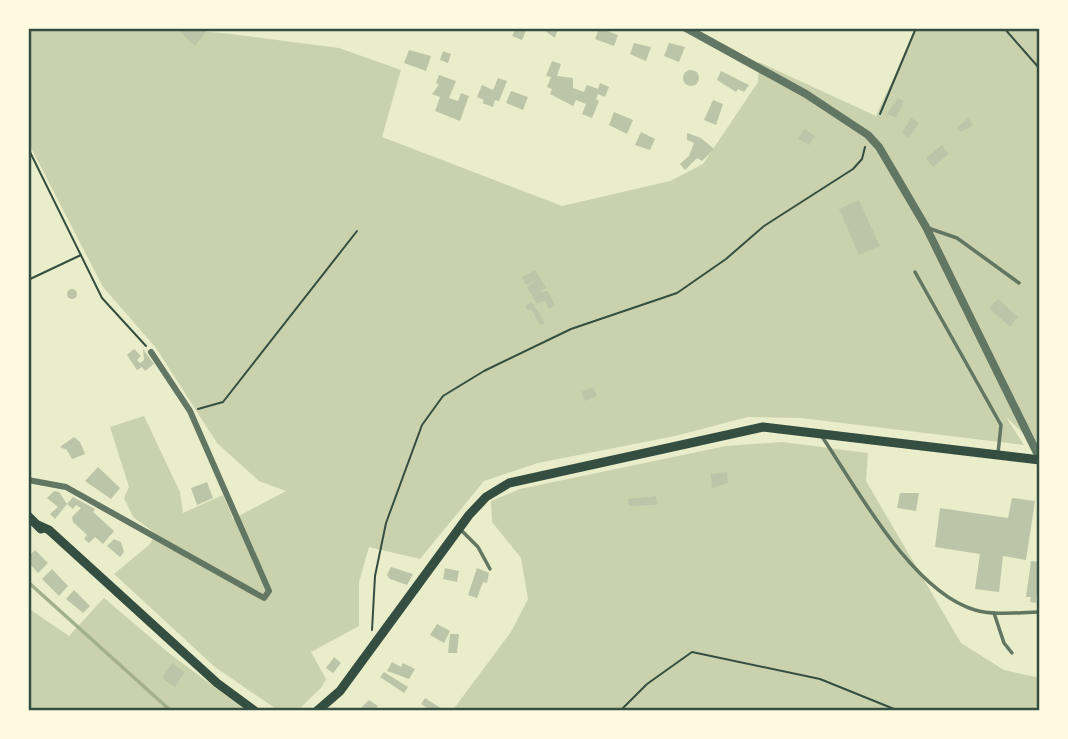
<svg xmlns="http://www.w3.org/2000/svg" width="1068" height="739" viewBox="0 0 1068 739" font-family="'Exo 2',sans-serif">
<rect width="100%" height="100%" fill="#e9edc9"/>
<g fill="#cad2ad">
<polygon points="28,28 170,28 231,34 339,48 401,70 382,137 562,206 670,181 703,164 758,82 759,62 876,116 916,28 1040,28 1040,449 1006,417 1024,445 801,418 748,417 675,436 538,463 484,481 420,559 369,547 359,582 359,626 311,652 326,679 321,688 298,710 279,711 215,667 114,574 150,544 156,534 133,517 124,498 129,487 110,427 144,416 180,492 183,513 223,495 233,519 286,491 259,481 217,443 156,348 103,287 28,142"/>
<polygon points="782,442 868,453 866,481 961,643 1004,670 1040,678 1040,711 452,711 511,632 528,599 521,558 492,522 491,501 520,489 726,446"/>
<polygon points="104,598 170,654 247,711 28,711 28,608 69,636"/>
</g>
<g fill="none" stroke-linecap="round" stroke-linejoin="round">
<polyline stroke="#a3b18a" stroke-width="3.5" points="28,582 171,711"/>
</g>
<g fill="#bcc5a7">
<polygon points="184,28 191,30 209,28 195,46 181,33"/>
<polygon points="509,28 527,28 522,40 512,36 515,30"/>
<polygon points="541,28 558,28 555,38"/>
<polygon points="599,28 618,35 614,46 595,39"/>
<polygon points="634,43 651,47 646,61 630,54"/>
<polygon points="669,43 685,47 679,62 664,56"/>
<polygon points="409,50 431,56 426,71 404,63"/>
<polygon points="443,51 451,54 448,63 440,60"/>
<polygon points="552,61 561,64 557,76 573,78 573,88 584,92 587,85 598,89 600,83 609,87 605,97 598,94 596,99 599,101 592,118 582,114 586,104 576,100 573,106 550,94 552,89 547,87 551,77 546,76"/>
<circle cx="691" cy="78" r="8"/>
<polygon points="721,71 749,85 744,92 738,89 736,92 717,80"/>
<polygon points="439,75 456,81 449,98 458,101 461,93 469,96 460,121 435,111 440,97 432,94 439,85 436,83"/>
<polygon points="498,78 507,81 499,101 495,100 493,107 482,103 484,100 477,97 482,85 493,90"/>
<polygon points="511,91 528,97 523,110 506,103"/>
<polygon points="898,98 904,101 896,118 887,114"/>
<polygon points="713,100 723,104 716,125 704,120"/>
<polygon points="614,112 633,120 627,134 609,125"/>
<polygon points="911,118 919,123 909,138 902,133"/>
<polygon points="968,118 974,125 961,132 957,128"/>
<polygon points="804,129 815,136 809,145 798,139"/>
<polygon points="641,132 655,139 650,150 635,145"/>
<polygon points="687,133 701,138 714,149 702,161 697,158 685,170 680,164 689,156 694,143 687,140"/>
<polygon points="942,145 949,154 933,167 926,158"/>
<polygon points="859,200 880,246 859,255 839,209"/>
<polygon points="535,270 546,288 539,292 548,291 555,306 549,309 545,300 537,304 527,287 536,280 526,285 522,277"/>
<circle cx="72" cy="294" r="5"/>
<polygon points="998,299 1018,317 1010,327 989,308"/>
<polygon points="532,302 545,323 540,325 531,309 528,311 525,306"/>
<polygon points="134,349 141,356 137,360 140,363 144,360 143,349 154,364 145,371 142,367 137,370 127,355"/>
<polygon points="593,387 597,396 585,401 581,392"/>
<polygon points="74,437 80,442 85,454 72,459 67,450 60,447"/>
<polygon points="98,467 120,488 111,499 85,481"/>
<polygon points="727,472 728,483 712,488 711,474"/>
<polygon points="207,482 213,498 197,505 191,488"/>
<polygon points="54,491 59,492 67,504 55,519 50,514 58,507 47,498"/>
<polygon points="900,493 919,493 916,511 897,508"/>
<polygon points="656,496 657,505 629,506 628,499"/>
<polygon points="73,497 95,509 93,512 114,531 103,544 95,537 89,543 84,539 87,535 73,522 72,517 81,508 76,505 73,509 67,504"/>
<polygon points="1012,498 1035,501 1026,560 1003,556 999,592 975,589 980,554 935,547 940,508 1008,518"/>
<polygon points="114,539 121,542 124,552 120,557 107,546"/>
<polygon points="35,550 48,563 38,573 28,562 28,557"/>
<polygon points="1031,561 1040,562 1036,603 1030,602 1031,597 1026,597"/>
<polygon points="391,567 413,574 407,585 390,579 387,575"/>
<polygon points="445,568 459,571 457,582 443,579"/>
<polygon points="477,568 489,573 487,583 483,582 477,598 468,595"/>
<polygon points="52,569 68,586 59,596 42,579"/>
<polygon points="74,590 90,606 83,613 66,599"/>
<polygon points="437,624 450,631 444,643 430,635"/>
<polygon points="450,634 459,634 457,653 448,653"/>
<polygon points="334,657 341,663 333,673 326,668"/>
<polygon points="392,662 401,667 403,663 415,669 409,679 387,671"/>
<polygon points="172,663 185,672 175,687 162,678"/>
<polygon points="384,672 408,687 404,693 380,677"/>
<polygon points="425,698 445,711 432,711 421,704"/>
<polygon points="369,700 378,706 374,711 358,711"/>
</g>
<g fill="none" stroke-linecap="round" stroke-linejoin="round">
<g stroke="#344e41" stroke-width="2">
<polyline points="1004,28 1040,69"/>
<polyline points="880,114 916,28"/>
<polyline points="28,148 102,298 146,346"/>
<polyline points="28,280 81,255"/>
<polyline points="198,409 223,402 357,231"/>
<polyline points="372,630 375,576 386,523 422,425 443,396 484,371 571,329 677,293 726,259 764,226 853,169 862,159 865,147"/>
<polyline points="620,711 647,684 692,652 820,679 899,711"/>
</g>
<g stroke="#617663" stroke-width="3.5">
<polyline points="928,228 957,238 1019,283"/>
<polyline points="915,272 1001,425 998,453"/>
<path d="M821,435C856,487 912,592 975,610C995,616 1019,612 1040,612"/>
<polyline points="460,529 478,547 490,569"/>
<polyline points="994,613 1004,643 1012,653"/>
</g>
<polyline stroke="#617663" stroke-width="6" points="28,480 66,487 264,598 269,591 190,411 151,352"/>
<polyline stroke="#617663" stroke-width="8" points="686,28 806,94 868,135 879,147 926,227 1040,459"/>
<g stroke="#344e41" stroke-width="9">
<polyline points="28,516 41,529"/>
<polyline points="38,525 49,530 217,683 255,711"/>
<polyline points="317,711 340,691 469,515 486,497 509,483 763,427 1040,460"/>
</g>
</g>
<rect width="1068" height="739" fill="none" stroke="#fefae0" stroke-width="60"/>
<rect x="30" y="30" width="1008" height="679" fill="none" stroke="#344e41" stroke-width="2.5"/>
</svg>
